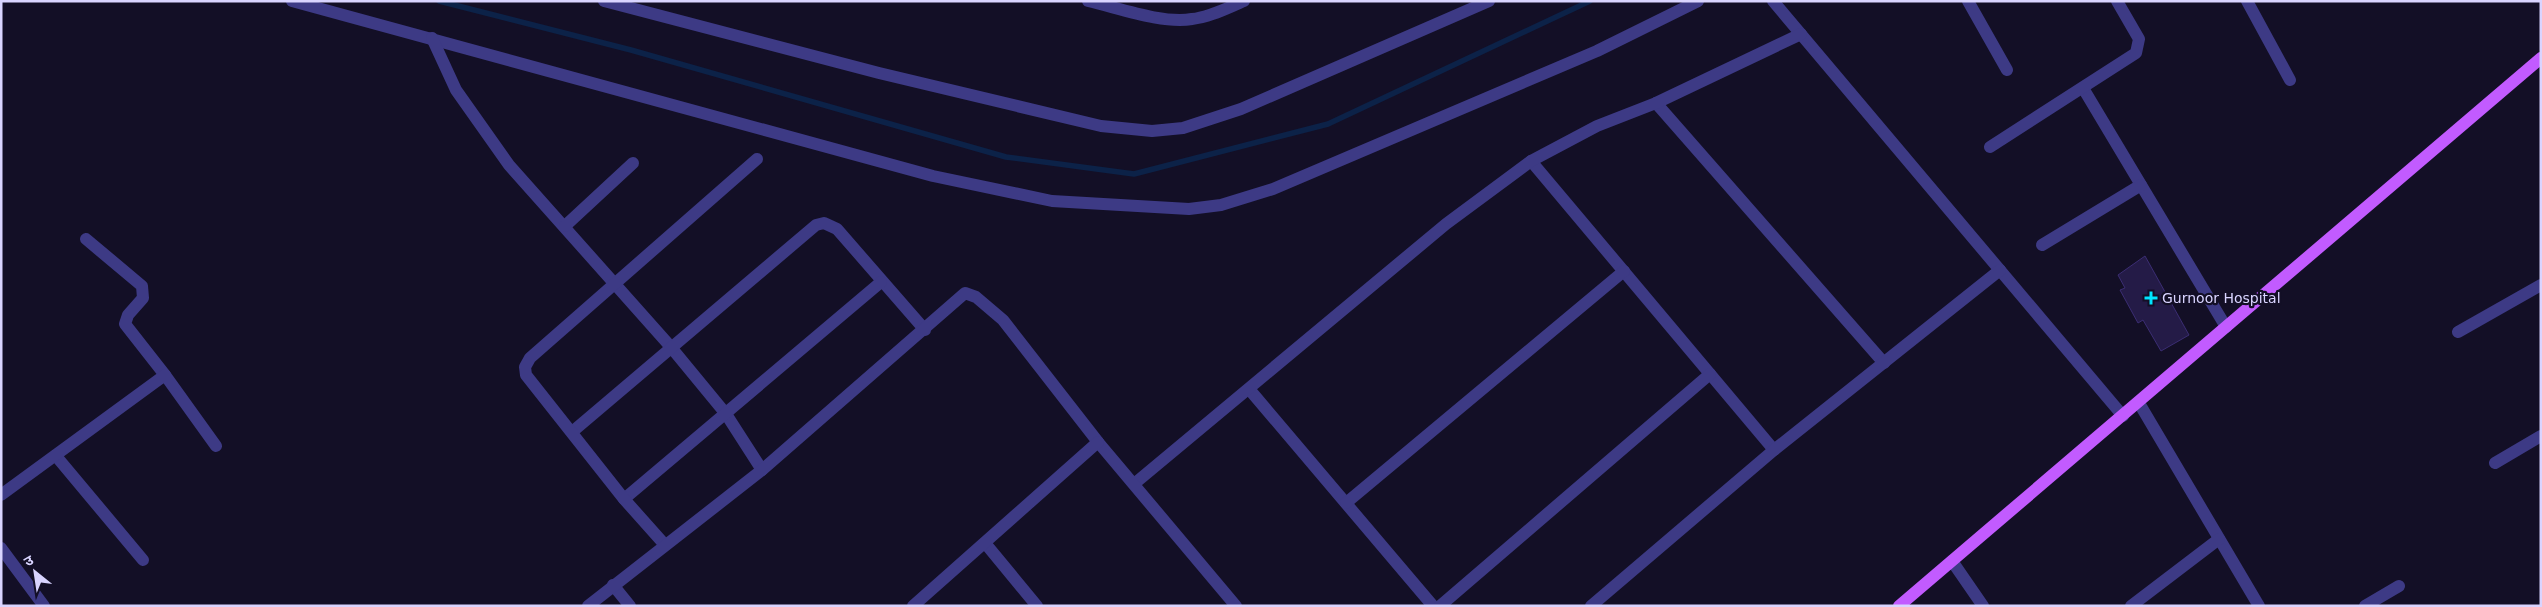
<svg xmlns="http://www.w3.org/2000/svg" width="2542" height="607" viewBox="0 0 2542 607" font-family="'DejaVu Sans','Noto Sans Devanagari',sans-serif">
<rect width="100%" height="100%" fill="#130f26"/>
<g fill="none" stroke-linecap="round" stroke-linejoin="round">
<polyline stroke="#0c2248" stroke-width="5.5" points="439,1 631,50 1006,157 1134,174 1328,124 1590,1"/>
</g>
<polygon fill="#241b47" stroke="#3b2d73" points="2145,256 2189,335 2161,351 2143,320 2138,323 2120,290 2125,288 2118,275"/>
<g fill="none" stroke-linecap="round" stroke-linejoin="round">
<g stroke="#3d3a85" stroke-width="12">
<polyline points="292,1 933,176 1052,201 1189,209 1221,205 1273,189 1597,51 1698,1"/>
<polyline points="604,1 879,73 1101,126 1152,131 1183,128 1241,109 1489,1"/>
<path d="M1088,1C1119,8 1162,24 1192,19C1210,17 1227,8 1244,1"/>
<polyline points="1773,1 2123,416"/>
<polyline points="1968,1 2007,70"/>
<polyline points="2247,1 2290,80"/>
<polyline points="432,38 456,90 509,165 670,346 726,414 762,470"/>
<polyline points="2083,88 2226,327"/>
<polyline points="1656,103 1884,363"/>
<polyline points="1990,147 2136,53 2139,39 2117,1"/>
<polyline points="1531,161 1774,450"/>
<polyline points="565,226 633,163"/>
<polyline points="86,239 142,286 143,298 128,315 125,324 165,375"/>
<polyline points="2042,245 2141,185"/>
<polyline points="2458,332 2541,285"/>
<polyline points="1249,389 1433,606"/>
<polyline points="2139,403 2259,606"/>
<polyline points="572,432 816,225 824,223 837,229 925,330"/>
<polyline points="56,456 143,560"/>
<polyline points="2495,463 2541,436"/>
<polyline points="1134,484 1446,224 1531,161 1597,126 1656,103 1801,34"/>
<polyline points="1,495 165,375 216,446"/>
<polyline points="624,499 881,282"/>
<polyline points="1346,503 1624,271"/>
<polyline points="985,543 1037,606"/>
<polyline points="665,545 624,499 526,375 525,367 530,358 757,159"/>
<polyline points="1,548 44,606"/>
<polyline points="1952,561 1983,606"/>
<polyline points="613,585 630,606"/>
<polyline points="588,606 762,470 965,293 976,297 1003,320 1098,442 1236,606"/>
<polyline points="913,606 1098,442"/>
<polyline points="1440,606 1710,374"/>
<polyline points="1591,606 1774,450 2000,270"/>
<polyline points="2131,606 2219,539"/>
<polyline points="2365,606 2399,586"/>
</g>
<polyline stroke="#c25bff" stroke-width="12" points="1899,606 2541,58"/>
</g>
<path fill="#00e5ff" stroke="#130f26" stroke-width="2" d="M2148.5 290.5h5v5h5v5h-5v5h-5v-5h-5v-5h5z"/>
<g text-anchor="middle" stroke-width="4.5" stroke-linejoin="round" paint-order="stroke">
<g font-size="14" fill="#d9d4ff" stroke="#130f26" text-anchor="start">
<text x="2162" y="303">Gurnoor Hospital</text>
</g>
</g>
<rect width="2542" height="607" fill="none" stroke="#d9d4ff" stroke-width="5"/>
<g transform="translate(35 572) rotate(330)" stroke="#130f26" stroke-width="4" paint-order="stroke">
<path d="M0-4L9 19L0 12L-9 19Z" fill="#d9d4ff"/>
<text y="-8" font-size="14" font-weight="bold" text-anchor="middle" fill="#d9d4ff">उ</text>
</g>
</svg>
